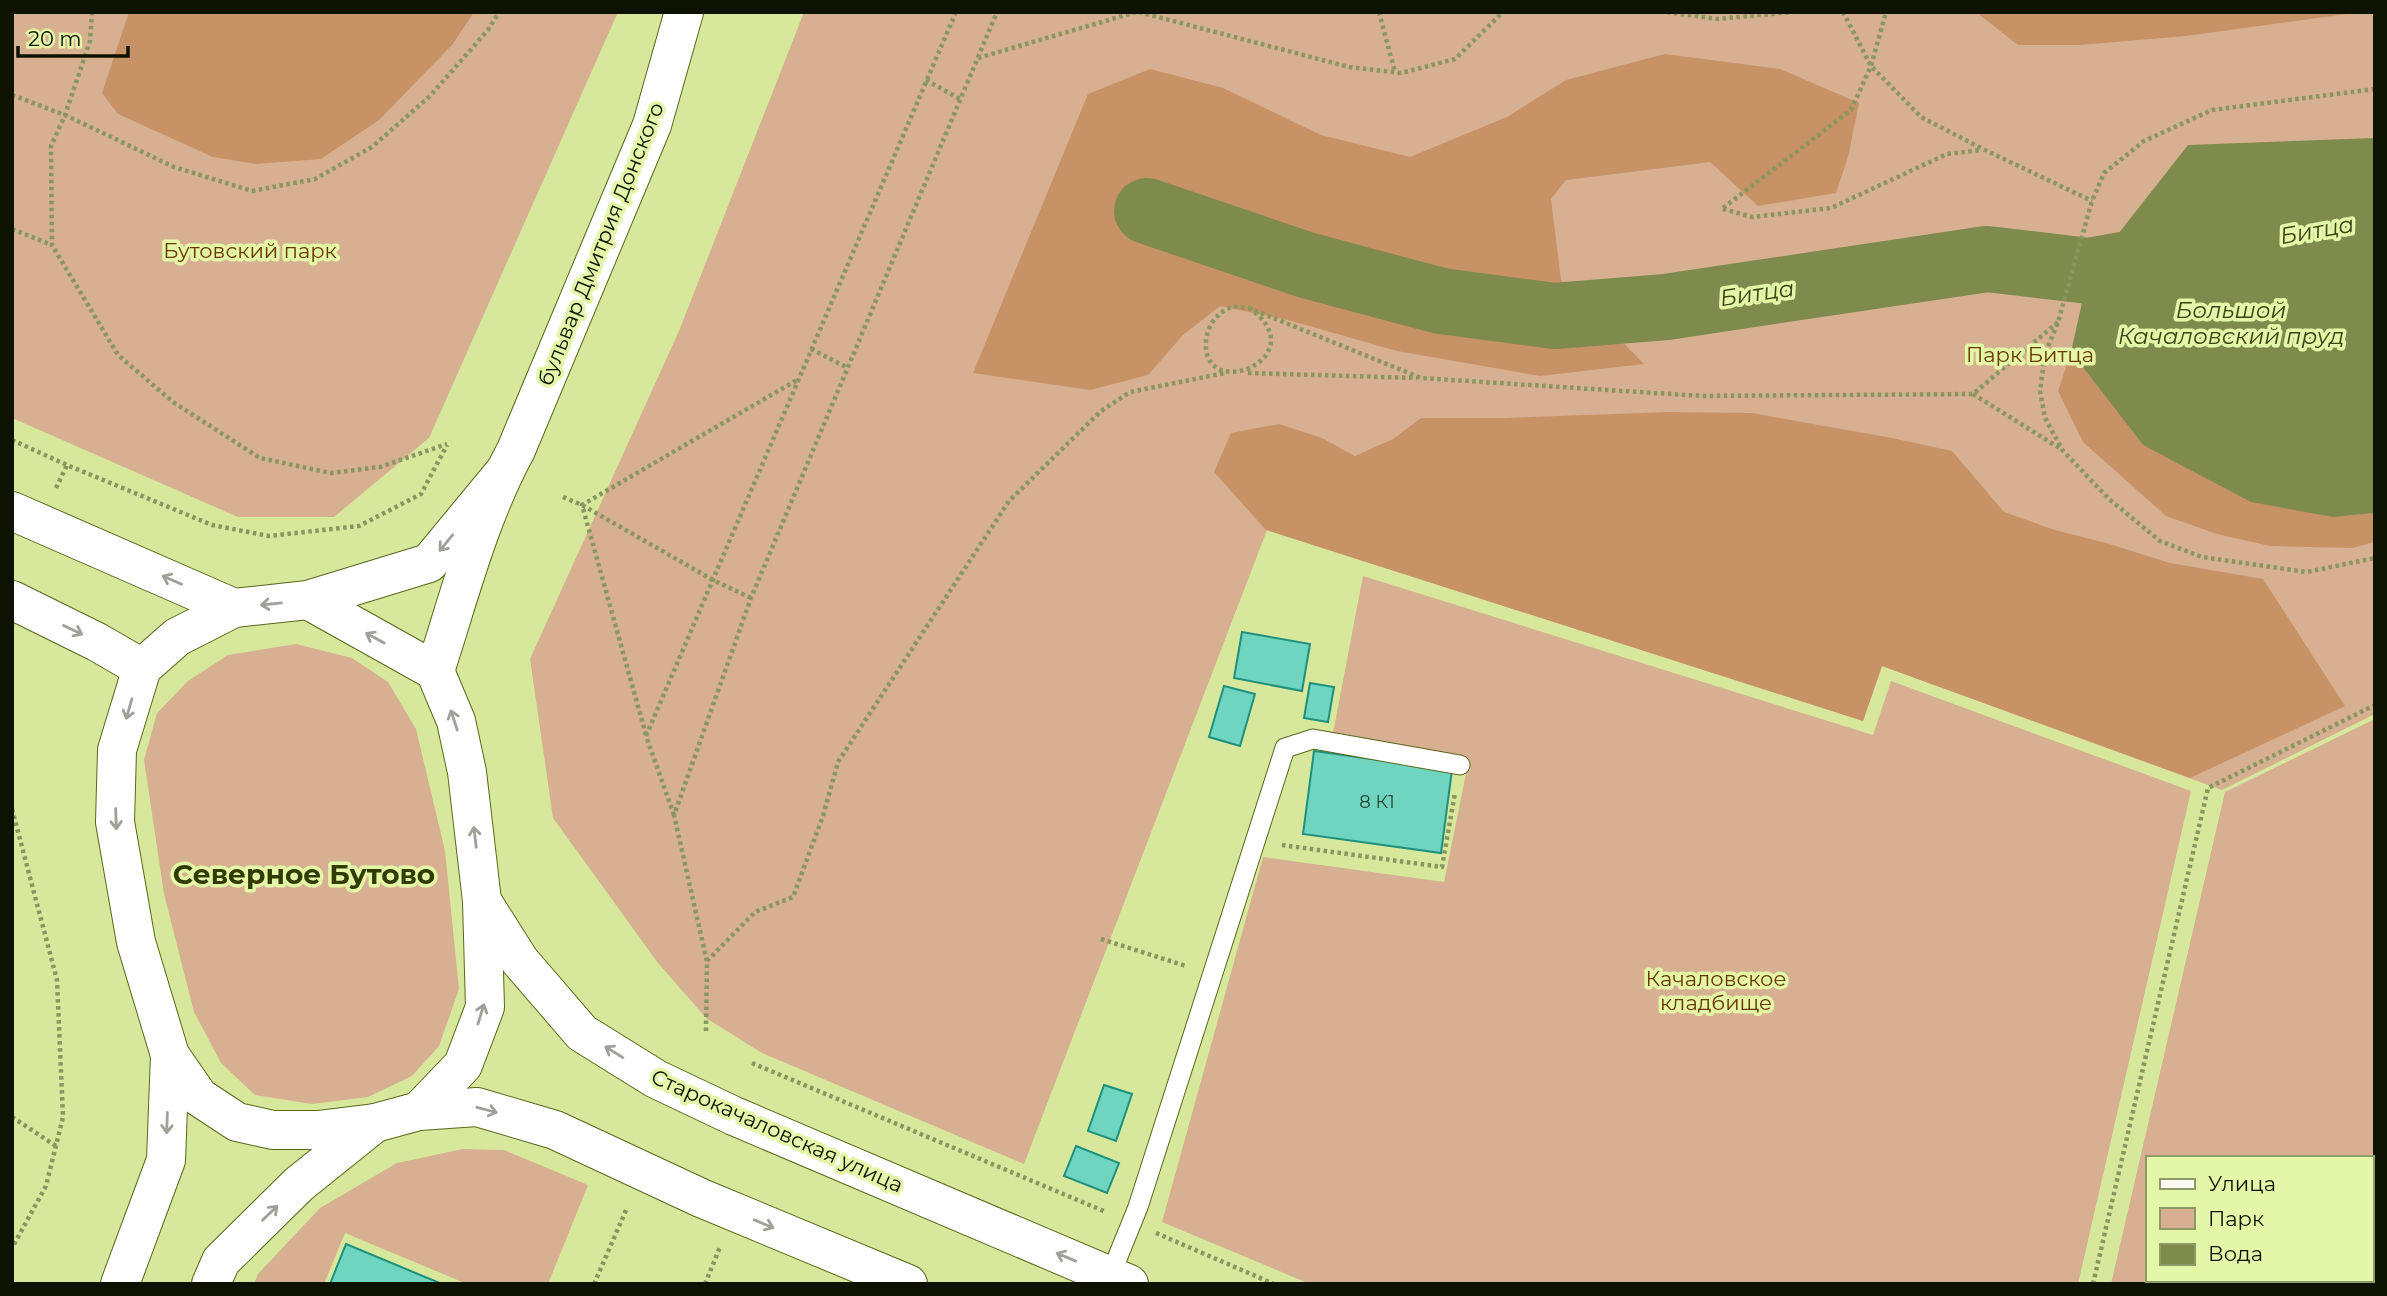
<svg xmlns="http://www.w3.org/2000/svg" width="2387" height="1296" viewBox="0 0 2387 1296" font-family="Montserrat,sans-serif">
<rect width="100%" height="100%" fill="#d7e89c"/>
<g fill="#d7af91">
<polygon points="12,12 618,12 429,438 334,517 238,517 12,418"/>
<polygon points="804,12 2375,12 2375,714 2222,790 1882,666 1863,721 1267,530 1024,1164 762,1053 706,1018 658,963 553,818 530,659 679,331"/>
<polygon points="1363,576 1873,735 1891,681 2191,791 2078,1284 1310,1284 1162,1222 1263,857 1444,882 1469,759 1333,733"/>
<polygon points="296,644 352,658 388,682 416,729 445,851 459,989 439,1046 412,1076 368,1097 312,1104 255,1095 221,1063 194,1012 164,894 144,760 157,713 188,681 228,655"/>
<polygon points="2375,719 2375,1250 2371,1260 2371,1158 2147,1158 2147,1280 2364,1280 2363,1284 2111,1284 2225,792"/>
<polygon points="463,1149 504,1150 588,1185 548,1284 467,1284 345,1233 324,1284 254,1284 258,1274 320,1208 397,1163"/>
</g>
<g fill="#c89267">
<polygon points="129,12 474,12 452,45 379,120 321,159 256,164 213,157 118,114 102,93"/>
<polygon points="1976,12 2361,12 2186,36 2080,45 2018,45"/>
<polygon points="1665,54 1780,69 1859,103 1848,157 1836,193 1758,206 1710,162 1566,180 1551,199 1561,280 1644,364 1540,376 1397,351 1288,320 1220,306 1183,335 1148,375 1090,390 973,373 1088,94 1150,69 1223,88 1321,135 1410,157 1507,117 1566,80"/>
<polygon points="2071,352 2143,445 2333,517 2375,513 2375,542 2352,548 2270,546 2217,534 2166,516 2083,442 2058,391"/>
<polygon points="1669,412 1752,413 1892,438 1952,451 2004,512 2055,530 2106,543 2170,563 2263,579 2345,706 2190,778 1882,666 1863,721 1266,530 1214,472 1231,433 1279,424 1322,438 1355,456 1393,439 1421,418 1506,418"/>
</g>
<polygon fill="#7e8b4c" points="2375,138 2375,513 2333,517 2251,502 2143,445 2071,352 2089,271 2188,145"/>
<g fill="none" stroke-linecap="round" stroke-linejoin="round">
<polyline stroke="#7e8b4c" stroke-width="66" points="1147,211 1306,265 1441,301 1555,316 1666,307 1987,259 2089,271 2178,255"/>
</g>
<g fill="#70d5c0" stroke="#1e907d" stroke-width="2">
<polygon points="1242,632 1310,644 1302,691 1234,678"/>
<polygon points="1310,683 1334,687 1328,722 1304,718"/>
<polygon points="1224,686 1255,694 1240,746 1209,737"/>
<polygon points="1314,751 1452,770 1441,853 1303,834"/>
<polygon points="1104,1085 1132,1094 1116,1141 1088,1131"/>
<polygon points="1076,1146 1119,1163 1107,1193 1064,1176"/>
<polygon points="346,1244 442,1284 330,1284"/>
</g>
<g fill="none" stroke-linecap="round" stroke-linejoin="round">
<defs>
<g id="lane">
<polyline points="2371,1219 2375,1210"/>
<polyline points="1110,1276 1138,1207 1285,748 1313,739 1460,765"/>
<polyline points="2347,1284 2348,1280"/>
</g>
<g id="secondary">
<polyline points="505,471 429,563 308,600 234,608 177,637 142,668 117,750 115,822 136,942 170,1055 199,1097 237,1122 273,1130 318,1130 375,1123 419,1111 477,1107 555,1130 701,1198 908,1284"/>
<polyline points="12,511 234,608"/>
<polyline points="12,600 97,642 142,668"/>
<polyline points="308,600 435,671 456,721 467,772 482,901 485,1007 463,1065 419,1111"/>
<path d="M435,671C459,597 479,518 516,450L652,125L684,12"/>
<polyline points="482,901 520,961 582,1033 656,1079 734,1116 1129,1284"/>
<polyline points="120,1284 166,1160 170,1055"/>
<polyline points="211,1284 221,1261 299,1184 375,1123"/>
</g>
</defs>
<use href="#lane" stroke="#5a671a" stroke-width="21"/>
<use href="#secondary" stroke="#5a671a" stroke-width="40"/>
<g stroke="#8a9660" stroke-width="4.5" stroke-dasharray="3.5 3.5" stroke-linecap="butt">
<polyline points="92,12 90,41 65,115 51,146 52,245 118,355 173,402 260,458 331,473 380,467 447,444"/>
<polyline points="1139,12 1349,67 1401,73 1455,59 1503,12"/>
<polyline points="1379,12 1395,72"/>
<polyline points="1667,12 1717,19 1793,12"/>
<polyline points="1843,12 1871,66 1921,117 1983,149 2092,201"/>
<polyline points="978,58 1136,12"/>
<polyline points="926,80 960,99"/>
<polyline points="2375,89 2212,110 2144,141 2104,173 2092,201 2058,322 2045,354 2040,391 2045,418 2063,451 2109,499 2160,541 2202,557 2307,572 2375,558"/>
<polyline points="12,95 65,115 174,167 252,191 315,179 372,147 430,96 488,30 499,12"/>
<polyline points="1723,208 1851,110 1871,66 1886,12"/>
<polyline points="1723,209 1752,217 1831,208 1947,154 1981,150"/>
<polyline points="12,229 52,245"/>
<path d="M1249,308C1315,354 1212,401 1206,349C1204,332 1214,312 1233,307C1237,306 1244,308 1249,308L1421,378L1702,396L1973,394L2058,322"/>
<polyline points="811,349 848,368"/>
<polyline points="1248,373 1417,378"/>
<polyline points="1973,394 2061,449"/>
<polyline points="12,440 67,465"/>
<polyline points="56,488 67,465 212,525 269,536 359,526 421,494 447,445"/>
<polyline points="563,497 582,505 713,580 751,598"/>
<polyline points="646,735 582,505 797,380"/>
<polyline points="12,809 57,980 63,1117 46,1186 12,1248"/>
<polyline points="674,815 646,736 956,12"/>
<polyline points="1282,845 1442,867 1455,793"/>
<polyline points="1101,939 1186,966"/>
<polyline points="707,961 755,912 793,897 823,816 838,762 1009,501 1101,411 1130,392 1225,373"/>
<polyline points="706,1031 707,962 674,815 751,598 997,12"/>
<polyline points="752,1063 1106,1212"/>
<polyline points="12,1117 56,1146"/>
<polyline points="1156,1233 1274,1284"/>
<polyline points="594,1284 627,1208"/>
<polyline points="705,1284 720,1247"/>
<polyline points="2093,1284 2208,788 2375,705"/>
</g>
<use href="#lane" stroke="#fff" stroke-width="19"/>
<use href="#secondary" stroke="#fff" stroke-width="38"/>
</g>
<defs><path id="oneway-shaft" d="M-6 0H5M1.5-3L5.5 0L1.5 3" fill="none" stroke-width="1.6" stroke-linecap="round" stroke-linejoin="round" transform="scale(1.75)"/></defs>
<g stroke="#9fa099">
<use href="#oneway-shaft" transform="translate(446 543) rotate(129)"/>
<use href="#oneway-shaft" transform="translate(172 580) rotate(-156)"/>
<use href="#oneway-shaft" transform="translate(271 604) rotate(174)"/>
<use href="#oneway-shaft" transform="translate(73 630) rotate(26)"/>
<use href="#oneway-shaft" transform="translate(375 638) rotate(-151)"/>
<use href="#oneway-shaft" transform="translate(129 709) rotate(106)"/>
<use href="#oneway-shaft" transform="translate(454 720) rotate(-108)"/>
<use href="#oneway-shaft" transform="translate(116 819) rotate(88)"/>
<use href="#oneway-shaft" transform="translate(475 837) rotate(-97)"/>
<use href="#oneway-shaft" transform="translate(481 1014) rotate(-73)"/>
<use href="#oneway-shaft" transform="translate(614 1052) rotate(-148)"/>
<use href="#oneway-shaft" transform="translate(487 1110) rotate(15)"/>
<use href="#oneway-shaft" transform="translate(167 1123) rotate(92)"/>
<use href="#oneway-shaft" transform="translate(270 1213) rotate(-44)"/>
<use href="#oneway-shaft" transform="translate(764 1224) rotate(23)"/>
<use href="#oneway-shaft" transform="translate(1066 1257) rotate(-157)"/>
</g>
<g text-anchor="middle" stroke-width="7" stroke-linejoin="round" paint-order="stroke">
<g font-size="18" fill="#264330">
<text x="1377" y="808">8 К1</text>
</g>
<g font-size="21" fill="#0e1200" stroke="#e4f6a8">
<text transform="translate(601 244) rotate(-68)" y="7">бульвар Дмитрия Донского</text>
<text transform="translate(777 1131) rotate(24)" y="7">Старокачаловская улица</text>
</g>
<g font-size="21" fill="#6b3800" stroke="#e4f6a8">
<text x="250" y="258">Бутовский парк</text>
<text x="2030" y="362">Парк Битца</text>
<text x="1716" y="986">Качаловское<tspan x="1716" dy="24">кладбище</tspan></text>
</g>
<g font-size="23" font-style="italic" fill="#3d4515" stroke="#e4f6a8">
<text transform="translate(2317 230) rotate(-10)" y="8">Битца</text>
<text transform="translate(1757 293) rotate(-8)" y="8">Битца</text>
<text x="2231" y="318">Большой<tspan x="2231" dy="26">Качаловский пруд</tspan></text>
</g>
<g font-size="28" font-weight="bold" fill="#333c00" stroke="#e4f6a8">
<text x="304" y="884">Северное Бутово</text>
</g>
</g>
<rect width="2387" height="1296" fill="none" stroke="#0e1200" stroke-width="28"/>
<rect x="2146" y="1156" width="228" height="126" fill="#e4f6a8" stroke="#8e9b65" stroke-width="2"/>
<rect x="2160" y="1179" width="35" height="10" fill="#ffffff" stroke="#8e9b65" stroke-width="2"/>
<text x="2208" y="1191" font-size="21" fill="#0e1200">Улица</text>
<rect x="2160" y="1208" width="35" height="21" fill="#d7af91" stroke="#8e9b65" stroke-width="2"/>
<text x="2208" y="1226" font-size="21" fill="#0e1200">Парк</text>
<rect x="2160" y="1244" width="35" height="21" fill="#7e8b4c" stroke="#8e9b65" stroke-width="2"/>
<text x="2208" y="1261" font-size="21" fill="#0e1200">Вода</text>
<path d="M18 46v10h110v-10" fill="none" stroke="#0e1200" stroke-width="3.5"/>
<text x="28" y="46" font-size="21" fill="#0e1200" stroke="#e4f6a8" stroke-width="5" paint-order="stroke">20 m</text>
</svg>
